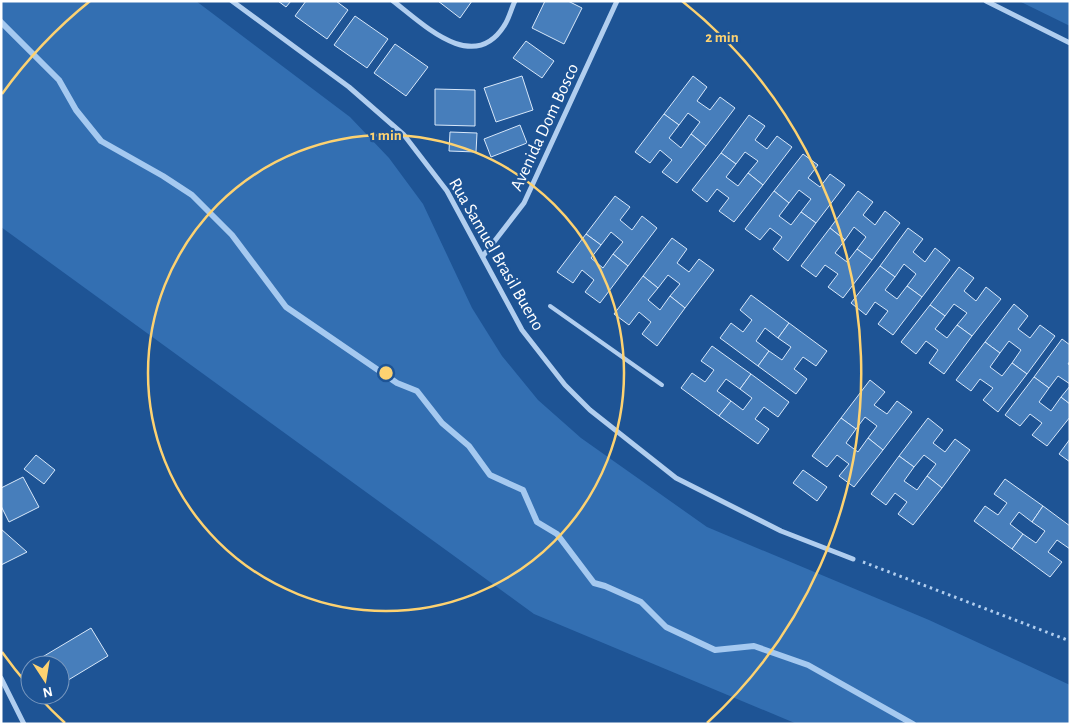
<svg xmlns="http://www.w3.org/2000/svg" width="1071" height="725" viewBox="0 0 1071 725" font-family="'Alegreya Sans',sans-serif">
<rect width="100%" height="100%" fill="#1e5495"/>
<g fill="#336fb2">
<polygon points="1,1 196,1 350,117 389,158 423,204 472,308 502,356 538,400 581,438 707,527 929,620 1070,685 1070,724 797,724 534,614 1,227"/>
<polygon points="1019,1 1070,1 1070,26"/>
</g>
<g fill="none" stroke-linecap="round" stroke-linejoin="round">
<polyline stroke="#a5c9f0" stroke-width="6" points="1,22 59,80 76,110 101,141 163,176 192,195 232,235 286,307 397,383 417,391 442,423 469,446 490,475 523,490 537,522 557,534 594,583 605,586 641,602 666,627 715,650 754,646 808,665 913,724"/>
</g>
<g fill="#477ebb" stroke="#d8e8fa">
<polygon points="278,1 291,1 286,7"/>
<polygon points="306,1 336,1 348,10 327,39 295,16"/>
<polygon points="438,1 472,1 460,18"/>
<polygon points="545,1 568,1 582,8 564,44 532,28"/>
<polygon points="355,16 388,39 367,68 334,45"/>
<polygon points="526,41 554,61 542,78 513,58"/>
<polygon points="395,44 428,67 406,96 374,73"/>
<polygon points="522,76 533,110 496,122 484,88"/>
<polygon points="693,76 707,87 697,101 710,110 720,97 735,108 706,146 691,134 700,122 688,113 679,125 664,114"/>
<polygon points="435,89 475,90 475,126 435,125"/>
<polygon points="664,114 679,125 669,138 681,148 691,134 706,146 677,183 662,172 672,160 660,150 650,163 635,152"/>
<polygon points="749,115 765,126 755,140 767,149 777,136 792,147 763,185 748,173 758,161 745,152 736,164 721,153"/>
<polygon points="520,125 527,143 491,157 484,139"/>
<polygon points="450,132 477,133 476,152 449,151"/>
<polygon points="721,153 736,164 726,177 738,186 748,173 763,185 734,222 719,211 729,198 717,189 707,202 692,190"/>
<polygon points="803,154 818,165 808,178 820,187 830,174 845,185 816,223 801,212 811,199 799,190 789,203 774,191"/>
<polygon points="774,191 789,203 779,216 791,225 801,212 816,223 788,261 773,249 782,237 770,228 760,240 745,229"/>
<polygon points="858,191 873,202 863,215 875,225 885,211 900,223 872,260 857,249 866,237 854,227 845,240 830,228"/>
<polygon points="615,196 630,207 620,220 632,230 642,216 657,228 628,266 613,254 623,242 611,232 601,245 586,234"/>
<polygon points="830,228 845,240 835,253 847,262 857,249 872,260 843,298 828,287 838,274 825,265 816,277 801,266"/>
<polygon points="908,228 923,239 913,252 925,262 935,248 950,260 922,297 907,286 916,274 904,264 895,277 880,266"/>
<polygon points="586,234 601,245 591,258 603,268 613,254 628,266 600,303 585,292 594,280 582,270 573,283 557,272"/>
<polygon points="672,238 687,249 677,263 689,272 699,259 714,270 685,308 670,296 680,284 668,275 658,288 643,276"/>
<polygon points="880,266 895,277 885,290 897,299 907,286 922,297 893,335 878,324 888,311 875,302 866,315 851,303"/>
<polygon points="959,267 974,278 964,291 976,301 986,287 1001,299 972,336 957,325 967,313 954,304 945,316 930,305"/>
<polygon points="643,276 658,288 648,300 660,310 670,296 685,308 657,346 642,334 651,322 639,312 629,325 614,314"/>
<polygon points="751,295 789,323 778,338 765,328 756,341 769,351 758,366 720,338 731,323 743,332 752,320 740,310"/>
<polygon points="1014,304 1028,316 1018,329 1030,338 1040,325 1055,336 1027,374 1012,363 1021,350 1009,341 1000,353 985,342"/>
<polygon points="930,305 945,316 935,329 947,338 957,325 972,336 944,374 929,363 938,350 926,341 916,354 901,342"/>
<polygon points="789,323 827,351 816,366 803,357 794,369 807,379 796,394 758,366 769,351 782,360 791,347 778,338"/>
<polygon points="1062,339 1070,345 1070,361 1068,364 1070,365 1070,384 1058,376 1049,388 1034,377"/>
<polygon points="985,342 1000,353 990,367 1002,376 1012,363 1027,374 998,412 983,400 993,388 980,379 971,391 956,380"/>
<polygon points="712,346 751,374 740,389 726,379 717,391 731,401 719,416 681,388 692,373 705,382 714,370 701,361"/>
<polygon points="751,374 789,402 778,417 764,407 755,419 769,429 758,444 719,416 731,401 743,410 752,398 740,389"/>
<polygon points="1034,377 1049,388 1039,402 1051,411 1061,397 1070,404 1070,417 1047,446 1032,435 1042,423 1030,414 1020,426 1005,415"/>
<polygon points="870,380 885,392 874,405 887,414 897,401 912,412 883,450 868,438 877,426 865,417 856,429 841,418"/>
<polygon points="1070,386 1070,404 1061,397"/>
<polygon points="841,418 856,429 846,443 858,452 868,438 883,450 854,487 839,476 849,464 837,455 827,467 812,456"/>
<polygon points="928,418 943,430 933,443 945,452 955,439 970,450 942,488 927,476 936,464 924,455 914,467 899,456"/>
<polygon points="1070,439 1070,462 1059,454"/>
<polygon points="36,455 55,470 44,484 24,469"/>
<polygon points="899,456 914,467 904,481 917,490 927,476 942,488 913,525 898,514 907,502 895,493 886,505 871,494"/>
<polygon points="803,470 827,487 817,501 793,483"/>
<polygon points="23,477 39,507 9,522 1,506 1,488"/>
<polygon points="1005,479 1043,506 1032,522 1019,512 1010,524 1023,534 1012,549 974,521 985,506 998,515 1007,503 994,494"/>
<polygon points="1043,506 1070,526 1070,549 1057,540 1048,552 1062,562 1050,577 1012,549 1023,534 1036,543 1045,531 1032,522"/>
<polygon points="1,529 27,552 1,565"/>
<polygon points="91,628 108,656 60,685 60,665 36,665 34,662"/>
</g>
<g fill="none" stroke-linecap="round" stroke-linejoin="round">
<polyline stroke="#b1ceef" stroke-width="3" stroke-dasharray="2.5 4" stroke-linecap="butt" points="863,562 1070,641"/>
<polyline stroke="#b1ceef" stroke-width="4" points="550,306 662,385"/>
<g stroke="#b1ceef" stroke-width="5">
<polyline points="232,1 349,87 404,135 447,191 522,330 565,385 590,410 676,478 781,531 853,559"/>
<path d="M393,1C422,23 473,75 504,26C509,19 511,9 515,1"/>
<polyline points="986,1 1070,43"/>
<polyline points="483,256 524,203 617,1"/>
<polyline points="1,678 24,724"/>
</g>
</g>
<g fill="none" stroke="#fdd271" stroke-width="2.5">
<circle cx="386" cy="373" r="238"/>
<path d="M65 723A475 475 0 0 1 39 697M28 685A475 475 0 0 1 2 652M2 94A475 475 0 0 1 90 1M682 1A475 475 0 0 1 707 723"/>
</g>
<g text-anchor="middle" stroke-width="4.5" stroke-linejoin="round" paint-order="stroke">
<g font-size="18" fill="#fff" stroke="#1e5495">
<text transform="translate(544 127) rotate(-65)" y="6">Avenida Dom Bosco</text>
<text transform="translate(497 254) rotate(60)" y="6">Rua Samuel Brasil Bueno</text>
</g>
</g>
<circle cx="386" cy="373" r="8" fill="#fdd271" stroke="#1e5495" stroke-width="2.5"/>
<g font-size="15" text-anchor="middle" font-weight="bold" fill="#fdd271" stroke="#1e5495" stroke-width="4.5" stroke-linejoin="round" paint-order="stroke">
<text x="722" y="42">2 min</text>
<text x="386" y="140">1 min</text>
</g>
<rect width="1071" height="725" fill="none" stroke="#ffffff" stroke-width="5"/>
<g transform="translate(45 680) rotate(168)"><circle r="24" fill="#1e5495" stroke="#7898bf"/>
<path d="M0-4L9 19L0 12L-9 19Z" fill="#fdd271"/>
<text y="-8" font-size="14" font-weight="bold" text-anchor="middle" fill="#ffffff">N</text>
</g>
</svg>
